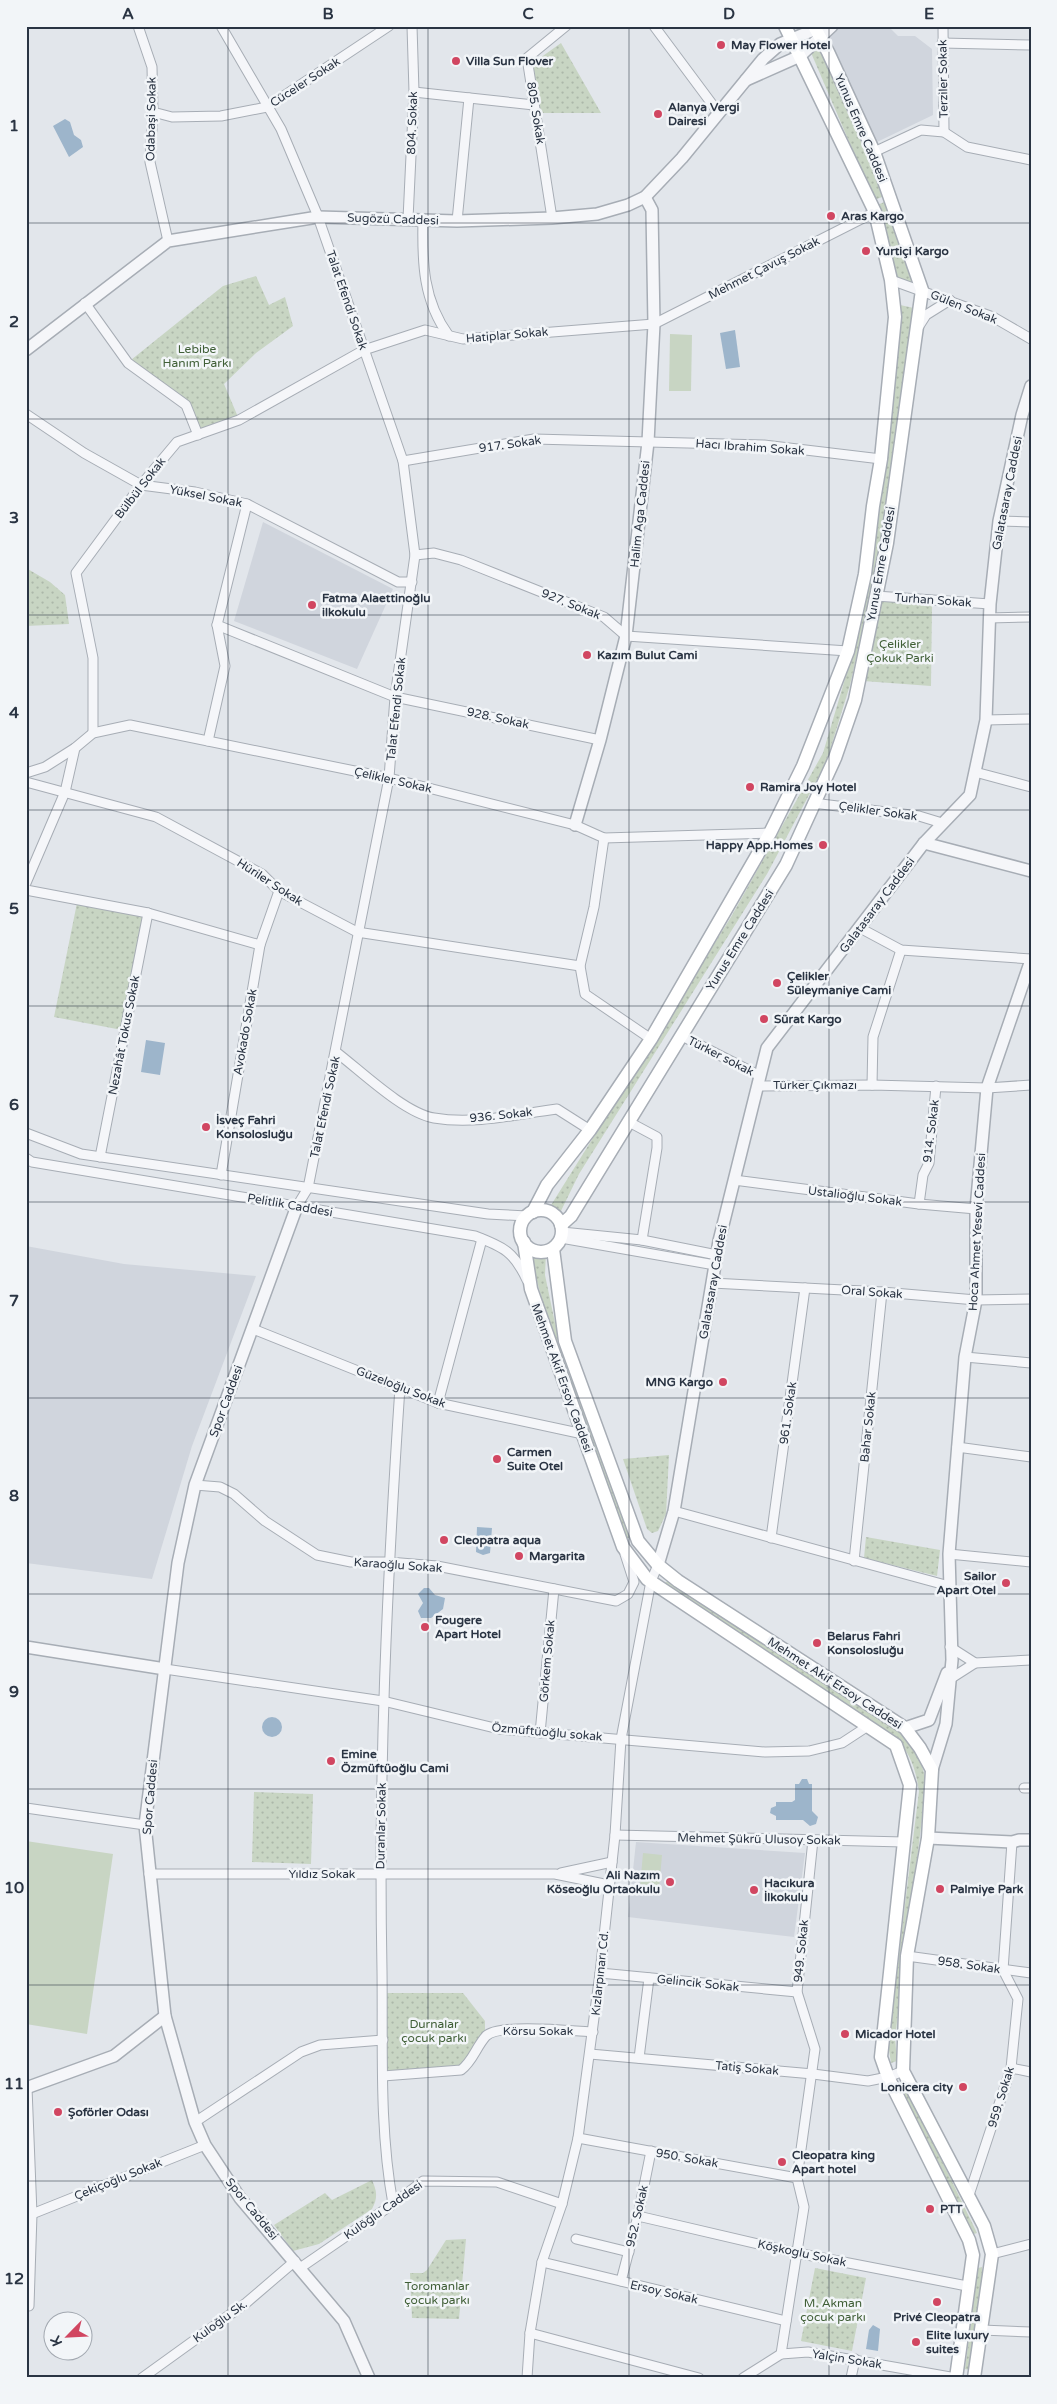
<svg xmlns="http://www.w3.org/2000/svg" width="1057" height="2404" viewBox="0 0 1057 2404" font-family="'Varela Round',sans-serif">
<defs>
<pattern id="grass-dots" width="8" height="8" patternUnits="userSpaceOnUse" patternTransform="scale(1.25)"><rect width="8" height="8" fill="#c8d5c3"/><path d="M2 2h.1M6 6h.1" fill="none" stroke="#acb7a9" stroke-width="1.8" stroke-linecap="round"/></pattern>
</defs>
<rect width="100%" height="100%" fill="#e2e6eb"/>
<g fill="#d0d5dd">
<polygon points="838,26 888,26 898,36 915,36 932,49 933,115 877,142 827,35"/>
<polygon points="263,522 393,589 357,669 234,621"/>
<polygon points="26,1246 124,1264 256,1276 192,1446 152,1579 26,1563"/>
<polygon points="636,1842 805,1853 794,1937 628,1917"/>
</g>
<g fill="url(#grass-dots)">
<polygon points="816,36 885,196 874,200 806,41"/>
<polygon points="561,43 601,113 540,113 533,63"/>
<polygon points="887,201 916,284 894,277 877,205"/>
<polygon points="256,276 269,305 285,297 293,326 256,353 224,384 238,417 201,430 190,402 131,360 223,286"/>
<polygon points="900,305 914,308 880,551 850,685 826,763 767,874 579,1174 559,1215 548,1210 731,917 823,753 856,642 871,564 892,418"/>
<polygon points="26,568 50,582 65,595 69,624 26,626"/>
<polygon points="879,600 932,603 931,686 863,681"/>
<polygon points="77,903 144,916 122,1030 54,1017"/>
<polygon points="546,1252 545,1275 555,1323 631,1537 625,1539 549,1325 530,1256"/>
<polygon points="669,1455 666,1514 658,1531 652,1533 647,1529 623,1459"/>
<polygon points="866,1537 940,1550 937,1576 864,1558"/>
<path d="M669,1580L901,1731C915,1748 924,1763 926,1786L895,2038L897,2061L891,2063L888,2043L919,1791C916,1772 912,1757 900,1743L665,1583Z"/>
<polygon points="254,1792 313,1794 311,1864 252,1862"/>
<polygon points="386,1993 463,1993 485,2021 485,2034 460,2067 386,2072"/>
<polygon points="906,2087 977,2233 971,2235 900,2090"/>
<path d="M372,2180C377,2191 378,2198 372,2209L319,2244L293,2251L274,2225L325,2193L332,2200Z"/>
<polygon points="466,2239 459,2319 412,2318 410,2273 423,2273 427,2270 446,2240"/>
<polygon points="982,2267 982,2277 970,2370 965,2369 978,2268"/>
<polygon points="815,2268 866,2278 852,2351 801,2341"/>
</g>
<g fill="#c8d5c3">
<polygon points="670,334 692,335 691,391 669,391"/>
<polygon points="26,1841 113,1854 87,2034 26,2024"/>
<polygon points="643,1853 662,1855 659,1889 640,1887"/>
<circle cx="835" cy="2299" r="11"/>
</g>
<g fill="#9db5cb">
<polygon points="65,119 70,122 74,135 81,140 83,147 69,157 53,126"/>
<polygon points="735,330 740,367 726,369 720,333"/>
<polygon points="146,1040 165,1043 160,1075 141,1072"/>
<polygon points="477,1527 492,1528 490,1553 483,1555 476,1552"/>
<polygon points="424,1588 429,1588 435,1595 445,1598 443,1609 431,1618 421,1618 418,1611 423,1603 418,1594"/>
<circle cx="272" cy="1727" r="10"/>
<polygon points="802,1779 807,1779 809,1784 812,1784 812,1811 818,1817 816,1824 810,1826 803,1820 776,1820 776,1816 770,1813 771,1808 776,1806 776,1802 792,1802 795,1800 795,1784 799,1784"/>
<polygon points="873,2325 880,2329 878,2351 866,2349 869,2330"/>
</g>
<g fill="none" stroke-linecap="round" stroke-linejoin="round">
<defs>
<g id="minor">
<polyline points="138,26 152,67 153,112 150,162 168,241"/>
<polyline points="221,26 281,129 317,214 403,461 415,555 395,697 389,778 308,1188 297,1206"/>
<polyline points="654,26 718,112"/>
<polyline points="943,26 944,132"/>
<polyline points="942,43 1031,45"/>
<polyline points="414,92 534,105"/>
<polyline points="153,112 172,117 221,116 267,107 389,26"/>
<polyline points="874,152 921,130 944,132 967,147 1031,160"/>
<polyline points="552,218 527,58 566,26"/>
<polyline points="408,219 414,92 412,26"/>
<path d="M423,220C422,262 423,301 449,336"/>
<polyline points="457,221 469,98"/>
<polyline points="891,280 993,317 1031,339"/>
<polyline points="85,303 128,363 186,405 198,435"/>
<polyline points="919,326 926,315 950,300"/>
<polyline points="26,414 84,453 141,485 195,492 247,504 398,582 412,582"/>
<polyline points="403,461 534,439 764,445 881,459"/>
<polyline points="999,521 1031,522"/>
<polyline points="415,555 434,553 461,560 604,617 626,636 848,651"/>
<polyline points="876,596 990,604"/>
<polyline points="989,618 1031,617"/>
<polyline points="217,625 395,697 600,740"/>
<polyline points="986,720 1031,719"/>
<polyline points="93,733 93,658 76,573 141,485 177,442 239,420 364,350 425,330 463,339 654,324 875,212"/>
<polyline points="208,741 225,666 217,625 247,504"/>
<polyline points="975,772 1031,787"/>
<polyline points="26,773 45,767 75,748 93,733 130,725 389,778 575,825 604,838 770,833"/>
<polyline points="26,782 156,817 262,874 279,891 357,932 580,966"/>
<polyline points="813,803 919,816 942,823"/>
<polyline points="604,838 594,907 580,966 585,994 651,1039"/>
<polyline points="26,883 65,792 75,748"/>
<polyline points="26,890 148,913 260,945"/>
<polyline points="860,928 901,950 1031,959"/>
<polyline points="682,1036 760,1076"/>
<path d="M336,1052C361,1071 404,1113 434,1118C475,1125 517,1114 557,1109L590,1130"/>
<polyline points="872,1085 873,1037 901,950"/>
<polyline points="758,1086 872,1085 987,1088 1031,1085"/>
<polyline points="629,1122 657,1137 657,1148 642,1240"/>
<polyline points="26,1133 81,1154 488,1214 527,1216"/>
<polyline points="100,1157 148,913"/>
<path d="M26,1158L32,1162L475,1236C504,1247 514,1252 527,1280"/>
<polyline points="221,1175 260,945 279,891"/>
<polyline points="734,1180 919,1204 976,1209"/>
<polyline points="919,1204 923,1175 929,1163 936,1086"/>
<polyline points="562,1232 642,1240 717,1255"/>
<polyline points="561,1238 715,1265"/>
<polyline points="712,1283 882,1292 976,1300 1031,1299"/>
<polyline points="253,1329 438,1403 583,1434"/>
<polyline points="965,1357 1031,1363"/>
<polyline points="438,1403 482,1239"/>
<polyline points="957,1447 1031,1457"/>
<polyline points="195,1485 220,1487 234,1494 265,1521 317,1555 351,1562 389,1562 437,1566 616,1601 628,1594 634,1582 625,1554"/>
<polyline points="674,1511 949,1586"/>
<polyline points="771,1538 805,1288"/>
<polyline points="949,1554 1031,1562"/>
<polyline points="854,1561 882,1292"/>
<polyline points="950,1647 975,1663 1031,1660"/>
<polyline points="165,1669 383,1701 499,1729 765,1752 809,1751 842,1743 868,1726"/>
<polyline points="950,1679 975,1663"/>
<polyline points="540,1733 554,1589"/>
<polyline points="1024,1788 1031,1788"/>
<polyline points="26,1808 145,1825"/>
<polyline points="615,1835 904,1842"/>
<polyline points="561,1873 612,1862"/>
<polyline points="149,1874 555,1874 609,1885"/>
<polyline points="907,1956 1031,1973"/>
<polyline points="600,1973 797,1992"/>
<polyline points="590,2054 813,2074 868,2081 888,2077 903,2071"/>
<polyline points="639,2058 649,1978"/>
<polyline points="1011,2068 1031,2072"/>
<path d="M383,2076L461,2070C473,2061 476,2047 486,2036C499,2023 573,2031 593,2032"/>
<polyline points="27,2088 32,2214 29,2306"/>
<polyline points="195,2122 301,2052 320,2045 383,2040"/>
<polyline points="578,2138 797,2178"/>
<polyline points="969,2195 1011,2068 1018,1999 1003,1970 1012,1842"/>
<path d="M393,2204C379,2127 383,2048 382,1970C378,1776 387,1582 400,1387"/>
<polyline points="32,2214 205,2145"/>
<polyline points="638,2216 797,2253 967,2286"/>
<polyline points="576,2239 629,2252"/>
<polyline points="992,2254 1031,2244"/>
<polyline points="542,2262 786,2321"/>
<polyline points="300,2268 393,2204 423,2181 497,2182 562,2204"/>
<polyline points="621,2281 638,2216 651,2151"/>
<polyline points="982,2330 1031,2332"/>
<polyline points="530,2333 699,2378"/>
<polyline points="781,2354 804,2207 797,2178 815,2049 797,1992 813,1840"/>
<polyline points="142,2378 246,2303 295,2261"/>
<polyline points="527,2378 530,2333 542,2262 562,2204 578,2138 600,1973 615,1835 621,1739 651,1581 658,1565"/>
<polyline points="743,2378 781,2354 808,2352 956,2378"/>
<polyline points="851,2378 855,2359"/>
</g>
<g id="tertiary">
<polyline points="746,80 800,56 832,26"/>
<polyline points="26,350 168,241 318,217 457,221 552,218 597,214 628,205 645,197 682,158 763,59 780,44 816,29"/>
<polyline points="575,825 600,740 626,636 648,442 654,324 652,210 645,197"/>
<polyline points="924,843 1031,871"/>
<polyline points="297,1206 195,1485 178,1563 145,1825 165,2016 195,2122 205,2145 240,2198 344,2321 369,2378"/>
<polyline points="658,1565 674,1511 719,1241 767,1048 924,843 970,795 986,720 990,604 999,521 1022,415 1031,386"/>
<polyline points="26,1647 165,1669"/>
<polyline points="905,1728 929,1720 947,1673"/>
<polyline points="932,1770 946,1724 952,1660 949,1554 965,1357 976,1300 976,1209 987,1088 1031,960"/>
<polyline points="928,1838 1012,1842 1019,1840 1031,1840"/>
<polyline points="26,2088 114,2056 165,2016"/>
</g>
<g id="secondary">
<circle cx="541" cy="1231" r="21"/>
<polyline points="533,1212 547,1185 590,1130 651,1039 770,833 803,766 848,651 865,574 873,506 881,459 895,317 891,280 875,212 785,26"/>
<polyline points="561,1225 571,1216 786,865 835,758 855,700 887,543 922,290 874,152 828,52 814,26"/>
<polyline points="524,1242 531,1289 623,1547 647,1579 896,1745 910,1785 881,2057 888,2077 969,2240 973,2255 956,2378"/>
<polyline points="553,1249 565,1341 638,1541 658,1565 678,1581 905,1728 920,1748 932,1770 928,1838 907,1956 903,2071 984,2226 992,2254 974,2378"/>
</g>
</defs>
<use href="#minor" stroke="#a7adb5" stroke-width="11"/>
<use href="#tertiary" stroke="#a7adb5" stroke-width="14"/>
<use href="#secondary" stroke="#a7adb5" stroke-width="15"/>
<use href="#minor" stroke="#f5f6f9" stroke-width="9"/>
<use href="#tertiary" stroke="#f5f6f9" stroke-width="11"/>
<use href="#secondary" stroke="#fff" stroke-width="12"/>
</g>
<path fill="none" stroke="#2a3443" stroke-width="1" stroke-opacity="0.55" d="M228,26V2378M428,26V2378M629,26V2378M829,26V2378M26,223H1031M26,419H1031M26,615H1031M26,810H1031M26,1006H1031M26,1202H1031M26,1398H1031M26,1594H1031M26,1789H1031M26,1985H1031M26,2181H1031"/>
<g fill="#d14661" stroke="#f2f5f8" stroke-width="2">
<circle cx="721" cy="45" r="5"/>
<circle cx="456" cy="61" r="5"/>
<circle cx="658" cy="114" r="5"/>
<circle cx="831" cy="216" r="5"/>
<circle cx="866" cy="251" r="5"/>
<circle cx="312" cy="605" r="5"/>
<circle cx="587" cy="655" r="5"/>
<circle cx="750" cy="787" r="5"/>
<circle cx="823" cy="845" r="5"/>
<circle cx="777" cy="983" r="5"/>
<circle cx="764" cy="1019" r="5"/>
<circle cx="206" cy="1127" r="5"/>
<circle cx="723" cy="1382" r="5"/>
<circle cx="497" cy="1459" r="5"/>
<circle cx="444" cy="1540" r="5"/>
<circle cx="519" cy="1556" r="5"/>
<circle cx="1006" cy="1583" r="5"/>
<circle cx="425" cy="1627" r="5"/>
<circle cx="817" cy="1643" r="5"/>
<circle cx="331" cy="1761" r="5"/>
<circle cx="670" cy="1882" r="5"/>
<circle cx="940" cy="1889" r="5"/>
<circle cx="754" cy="1890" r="5"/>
<circle cx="845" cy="2034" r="5"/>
<circle cx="963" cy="2087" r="5"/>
<circle cx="58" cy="2112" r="5"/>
<circle cx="782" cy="2162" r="5"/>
<circle cx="930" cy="2209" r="5"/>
<circle cx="937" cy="2302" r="5"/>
<circle cx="916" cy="2342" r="5"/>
</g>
<g text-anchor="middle" stroke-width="5" stroke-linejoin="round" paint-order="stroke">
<g font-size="12" font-weight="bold" fill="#2a3443" stroke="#f2f5f8" text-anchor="start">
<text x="731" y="49">May Flower Hotel</text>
<text x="466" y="65">Villa Sun Flover</text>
<text x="668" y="111">Alanya Vergi<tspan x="668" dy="14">Dairesi</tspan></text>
<text x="841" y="220">Aras Kargo</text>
<text x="876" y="255">Yurtiçi Kargo</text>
<text x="322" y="602">Fatma Alaettinoğlu<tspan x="322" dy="14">ilkokulu</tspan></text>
<text x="597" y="659">Kazım Bulut Cami</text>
<text x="760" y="791">Ramira Joy Hotel</text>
<text x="813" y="849" text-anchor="end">Happy App.Homes</text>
<text x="787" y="980">Çelikler<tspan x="787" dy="14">Süleymaniye Cami</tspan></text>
<text x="774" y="1023">Sürat Kargo</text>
<text x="216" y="1124">İsveç Fahri<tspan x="216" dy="14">Konsolosluğu</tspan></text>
<text x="713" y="1386" text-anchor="end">MNG Kargo</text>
<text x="507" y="1456">Carmen<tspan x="507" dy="14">Suite Otel</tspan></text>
<text x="454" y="1544">Cleopatra aqua</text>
<text x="529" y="1560">Margarita</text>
<text x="996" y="1580" text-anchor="end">Sailor<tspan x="996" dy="14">Apart Otel</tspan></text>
<text x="435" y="1624">Fougere<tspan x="435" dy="14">Apart Hotel</tspan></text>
<text x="827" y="1640">Belarus Fahri<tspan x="827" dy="14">Konsolosluğu</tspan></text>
<text x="341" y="1758">Emine<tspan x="341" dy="14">Özmüftüoğlu Cami</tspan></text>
<text x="660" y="1879" text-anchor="end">Ali Nazım<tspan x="660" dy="14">Köseoğlu Ortaokulu</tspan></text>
<text x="764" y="1887">Hacıkura<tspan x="764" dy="14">İlkokulu</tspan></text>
<text x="950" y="1893">Palmiye Park</text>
<text x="855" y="2038">Micador Hotel</text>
<text x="953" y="2091" text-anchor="end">Lonicera city</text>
<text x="68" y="2116">Şoförler Odası</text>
<text x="792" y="2159">Cleopatra king<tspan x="792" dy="14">Apart hotel</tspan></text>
<text x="940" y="2213">PTT</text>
<text x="937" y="2321" text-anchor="middle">Privé Cleopatra</text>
<text x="926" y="2339">Elite luxury<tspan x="926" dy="14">suites</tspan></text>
</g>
<g font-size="12" fill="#2a3443" stroke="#f2f5f8">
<text transform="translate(943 79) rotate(-91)" y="4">Terziler Sokak</text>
<text transform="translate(305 82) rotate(-33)" y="4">Cüceler Sokak</text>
<text transform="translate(536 113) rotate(81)" y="4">805. Sokak</text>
<text transform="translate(151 119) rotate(-89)" y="4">Odabaşi Sokak</text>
<text transform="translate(412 123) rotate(-88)" y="4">804. Sokak</text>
<text transform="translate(861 128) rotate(67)" y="4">Yunus Emre Caddesi</text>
<text transform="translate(393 219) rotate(2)" y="4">Sugözü Caddesi</text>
<text transform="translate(764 268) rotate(-27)" y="4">Mehmet Çavuş Sokak</text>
<text transform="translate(347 300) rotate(71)" y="4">Talat Efendi Sokak</text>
<text transform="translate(964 307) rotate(22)" y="4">Gülen Sokak</text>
<text transform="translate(507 335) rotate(-5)" y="4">Hatiplar Sokak</text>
<text transform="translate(510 444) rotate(-8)" y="4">917. Sokak</text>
<text transform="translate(750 447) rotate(4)" y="4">Hacı Ibrahim Sokak</text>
<text transform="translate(140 488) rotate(-52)" y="4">Bülbül Sokak</text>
<text transform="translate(1007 493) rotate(-79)" y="4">Galatasaray Caddesi</text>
<text transform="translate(206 496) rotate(11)" y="4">Yüksel Sokak</text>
<text transform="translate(640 514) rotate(-84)" y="4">Halim Aga Caddesi</text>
<text transform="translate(881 564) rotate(-80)" y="4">Yunus Emre Caddesi</text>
<text transform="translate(933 600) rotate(4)" y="4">Turhan Sokak</text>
<text transform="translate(571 604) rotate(22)" y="4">927. Sokak</text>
<text transform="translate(396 709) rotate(-84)" y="4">Talat Efendi Sokak</text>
<text transform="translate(498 718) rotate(12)" y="4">928. Sokak</text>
<text transform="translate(393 780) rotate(13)" y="4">Çelikler Sokak</text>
<text transform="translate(878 811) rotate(8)" y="4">Çelikler Sokak</text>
<text transform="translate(270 882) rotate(33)" y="4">Hüriler Sokak</text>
<text transform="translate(877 905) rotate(-53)" y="4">Galatasaray Caddesi</text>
<text transform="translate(740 940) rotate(-58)" y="4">Yunus Emre Caddesi</text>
<text transform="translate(245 1032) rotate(-80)" y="4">Avokado Sokak</text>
<text transform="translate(124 1035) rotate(-79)" y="4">Nezahât Tokus Sokak</text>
<text transform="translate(721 1056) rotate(27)" y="4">Türker sokak</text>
<text x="815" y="1089">Türker Çıkmazı</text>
<text transform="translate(325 1107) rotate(-78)" y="4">Talat Efendi Sokak</text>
<text transform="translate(501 1115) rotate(-6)" y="4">936. Sokak</text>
<text transform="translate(931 1131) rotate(-83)" y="4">914. Sokak</text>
<text transform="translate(855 1196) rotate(7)" y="4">Ustalioğlu Sokak</text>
<text transform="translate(290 1205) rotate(10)" y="4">Pelitlik Caddesi</text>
<text transform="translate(977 1232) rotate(-87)" y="4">Hoca Ahmet Yesevi Caddesi</text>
<text transform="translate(713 1282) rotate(-80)" y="4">Galatasaray Caddesi</text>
<text transform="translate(872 1292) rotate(4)" y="4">Oral Sokak</text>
<text transform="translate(562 1378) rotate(70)" y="4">Mehmet Akif Ersoy Caddesi</text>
<text transform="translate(401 1387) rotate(21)" y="4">Güzeloğlu Sokak</text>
<text transform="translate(226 1401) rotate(-70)" y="4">Spor Caddesi</text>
<text transform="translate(788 1413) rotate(-82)" y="4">961. Sokak</text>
<text transform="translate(868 1427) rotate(-84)" y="4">Bahar Sokak</text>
<text transform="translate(398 1565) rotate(4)" y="4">Karaoğlu Sokak</text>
<text transform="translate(547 1661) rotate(-85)" y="4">Görkem Sokak</text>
<text transform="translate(835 1683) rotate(33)" y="4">Mehmet Akif Ersoy Caddesi</text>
<text transform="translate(547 1732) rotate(5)" y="4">Özmüftüoğlu sokak</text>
<text transform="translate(150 1797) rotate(-85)" y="4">Spor Caddesi</text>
<text transform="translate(381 1826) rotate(-89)" y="4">Duranlar Sokak</text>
<text transform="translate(759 1839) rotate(1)" y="4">Mehmet Şükrü Ulusoy Sokak</text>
<text x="322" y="1878">Yıldız Sokak</text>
<text transform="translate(801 1951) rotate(-84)" y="4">949. Sokak</text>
<text transform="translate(969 1965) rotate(8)" y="4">958. Sokak</text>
<text transform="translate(600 1973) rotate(-84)" y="4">Kızlarpınarı Cd.</text>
<text transform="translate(698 1983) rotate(6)" y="4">Gelincik Sokak</text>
<text x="538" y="2035">Körsu Sokak</text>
<text transform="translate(747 2068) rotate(5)" y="4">Tatiş Sokak</text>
<text transform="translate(1001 2097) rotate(-73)" y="4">959. Sokak</text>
<text transform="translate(687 2158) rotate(10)" y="4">950. Sokak</text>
<text transform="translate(118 2179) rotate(-22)" y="4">Çekiçoğlu Sokak</text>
<text transform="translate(252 2209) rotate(51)" y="4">Spor Caddesi</text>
<text transform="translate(383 2210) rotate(-35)" y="4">Kulöğlu Caddesi</text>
<text transform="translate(637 2216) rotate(-77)" y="4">952. Sokak</text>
<text transform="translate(802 2253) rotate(12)" y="4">Köşkoglu Sokak</text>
<text transform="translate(664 2292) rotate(13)" y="4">Ersoy Sokak</text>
<text transform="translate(220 2321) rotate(-36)" y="4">Kuloğlu Sk.</text>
<text transform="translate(847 2359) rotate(9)" y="4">Yalçin Sokak</text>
</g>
<g font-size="12" fill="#405f37" stroke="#f2f5f8">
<text x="197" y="353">Lebibe<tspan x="197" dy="14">Hanım Parkı</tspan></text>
<text x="900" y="648">Çelikler<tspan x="900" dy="14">Çokuk Parki</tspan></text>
<text x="434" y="2028">Durnalar<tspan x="434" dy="14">çocuk parkı</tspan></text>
<text x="437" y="2290">Toromanlar<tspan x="437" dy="14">çocuk parkı</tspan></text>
<text x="833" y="2307">M. Akman<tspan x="833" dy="14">çocuk parkı</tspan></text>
</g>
</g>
<rect width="1057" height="2404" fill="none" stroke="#f2f5f8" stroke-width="55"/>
<g transform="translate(68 2336) rotate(246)"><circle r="24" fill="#f2f5f8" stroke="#a2a8b0"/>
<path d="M0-4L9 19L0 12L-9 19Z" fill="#d14661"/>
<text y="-8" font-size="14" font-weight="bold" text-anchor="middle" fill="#2a3443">K</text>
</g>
<rect x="28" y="28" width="1002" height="2348" fill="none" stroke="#2a3443" stroke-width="2"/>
<g font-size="16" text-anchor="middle" font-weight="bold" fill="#2a3443">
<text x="128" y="19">A</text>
<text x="328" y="19">B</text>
<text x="528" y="19">C</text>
<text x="729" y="19">D</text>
<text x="929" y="19">E</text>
<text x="14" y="131">1</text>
<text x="14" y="327">2</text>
<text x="14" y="523">3</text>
<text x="14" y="718">4</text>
<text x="14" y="914">5</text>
<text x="14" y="1110">6</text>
<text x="14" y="1306">7</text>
<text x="14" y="1501">8</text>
<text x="14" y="1697">9</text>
<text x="14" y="1893">10</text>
<text x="14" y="2089">11</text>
<text x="14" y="2284">12</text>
</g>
</svg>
